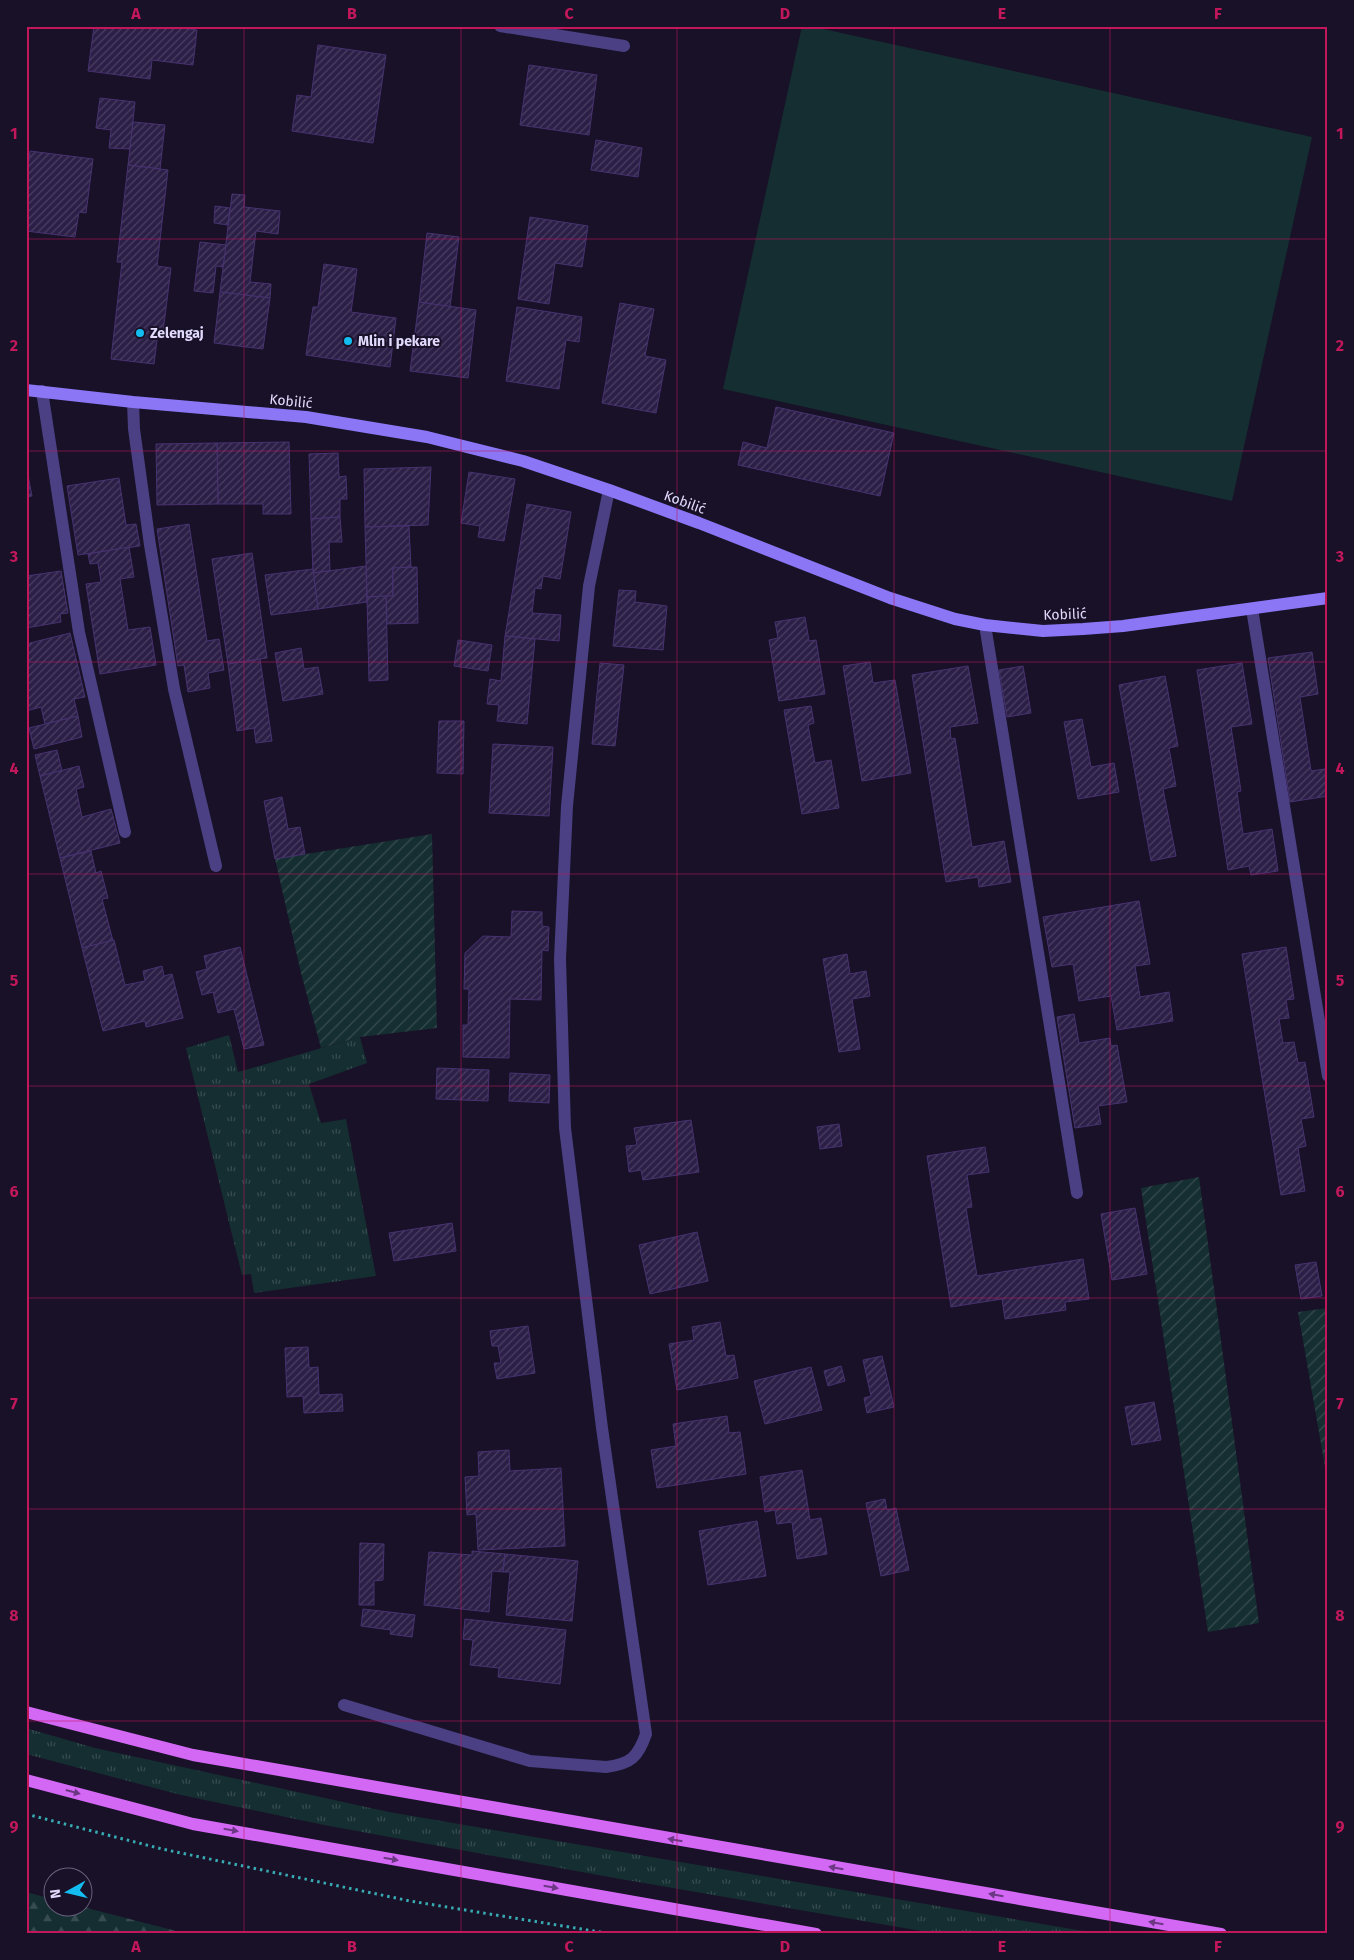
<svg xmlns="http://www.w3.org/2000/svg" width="1354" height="1960" viewBox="0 0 1354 1960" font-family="'Fira Sans',sans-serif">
<defs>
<pattern id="grass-tufts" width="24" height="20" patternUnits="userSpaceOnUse" patternTransform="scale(1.25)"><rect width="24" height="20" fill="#152e31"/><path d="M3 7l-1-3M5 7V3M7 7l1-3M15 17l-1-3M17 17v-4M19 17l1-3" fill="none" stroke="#374c50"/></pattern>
<pattern id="forest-firs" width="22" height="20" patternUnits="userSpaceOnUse" patternTransform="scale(1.25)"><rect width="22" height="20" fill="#152e31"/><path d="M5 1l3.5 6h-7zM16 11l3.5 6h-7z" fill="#374c50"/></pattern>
<pattern id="garden-furrows" width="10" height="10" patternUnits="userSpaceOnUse" patternTransform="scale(1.25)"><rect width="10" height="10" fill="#152e31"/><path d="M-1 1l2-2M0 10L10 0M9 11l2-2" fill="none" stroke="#374c50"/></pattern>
<pattern id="building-hatch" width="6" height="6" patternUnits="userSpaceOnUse" patternTransform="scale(1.25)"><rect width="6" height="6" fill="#2c1f47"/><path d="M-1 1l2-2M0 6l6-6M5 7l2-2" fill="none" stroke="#4a3f62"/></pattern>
</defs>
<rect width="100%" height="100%" fill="#181127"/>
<g fill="url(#grass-tufts)">
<polygon points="229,1035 238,1072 360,1037 367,1063 309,1084 321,1123 346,1119 376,1276 254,1293 251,1274 242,1275 186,1048"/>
<polygon points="26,1728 95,1748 389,1812 1101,1934 939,1934 609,1877 324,1825 181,1795 26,1754"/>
</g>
<polygon fill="url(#forest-firs)" points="26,1892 52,1899 52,1908 83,1907 188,1934 26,1934"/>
<g fill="url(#garden-furrows)">
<polygon points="432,834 437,1028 360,1037 321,1048 301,973 275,859"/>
<polygon points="1199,1177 1259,1623 1208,1632 1141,1188"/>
<polygon points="1328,1308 1328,1484 1298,1312"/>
</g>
<polygon fill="#152e31" points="802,26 810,26 1312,137 1232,501 723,389"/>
<g fill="url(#building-hatch)" stroke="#473271">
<polygon points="94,26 166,26 197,30 193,65 152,60 150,79 88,71"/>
<polygon points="318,45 386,55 373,143 292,131 297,95 311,97"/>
<polygon points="529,65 597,75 589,135 520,125"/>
<polygon points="100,98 135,102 130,149 109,148 111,130 96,128"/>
<polygon points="133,122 165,125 160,169 128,165"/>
<polygon points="596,140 642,148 638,177 591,170"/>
<polygon points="30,151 93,159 86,213 79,212 75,237 26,231 26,183"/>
<polygon points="128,165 168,170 157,266 171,268 163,332 158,332 154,364 111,359 122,262 117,262"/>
<polygon points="232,194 245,195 244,207 280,211 278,234 256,231 250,282 271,284 270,298 220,292"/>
<polygon points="215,206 230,208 228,225 214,223"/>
<polygon points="530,217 588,226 582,267 555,263 549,304 518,299"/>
<polygon points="427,233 459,237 450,307 419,302"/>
<polygon points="200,242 226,245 223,267 216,266 213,293 194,291"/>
<polygon points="324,264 357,269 351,312 396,318 390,367 306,355 313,307 318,307"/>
<polygon points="220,292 270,298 263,349 214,343"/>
<polygon points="419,302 476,310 468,378 410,371"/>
<polygon points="620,303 654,309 645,356 666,360 656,413 602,403"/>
<polygon points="517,307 582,317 579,342 566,340 559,389 506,381"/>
<polygon points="776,407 894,433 880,496 738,465 743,442 767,448"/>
<polygon points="289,442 291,514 263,514 263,504 218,504 217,443"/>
<polygon points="217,443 218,504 157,505 156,444"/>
<polygon points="338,453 339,477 346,476 347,499 340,499 340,517 311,519 309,454"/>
<polygon points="26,465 32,496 26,497"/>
<polygon points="431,467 428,525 365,527 364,469"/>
<polygon points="469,472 515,479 504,541 478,537 480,526 461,523"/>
<polygon points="119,478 126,525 136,524 140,546 78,555 67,486"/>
<polygon points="527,504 571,512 560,579 543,576 541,589 535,588 532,613 561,615 559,641 505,636"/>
<polygon points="340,517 342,542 329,542 330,571 313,573 311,519"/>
<polygon points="189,524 207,641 219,639 224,670 208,673 210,688 188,692 184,665 178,666 157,529"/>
<polygon points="409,526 411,567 393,568 393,596 367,597 365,527"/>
<polygon points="129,547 134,577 120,579 128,630 150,627 156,665 100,674 86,584 101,582 98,563 90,564 88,554"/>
<polygon points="252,553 267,658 228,664 212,559"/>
<polygon points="366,566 367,602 318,609 313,573"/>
<polygon points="417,567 418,623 387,624 386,596 393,596 393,568"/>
<polygon points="313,569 318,609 271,615 265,575"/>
<polygon points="61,571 68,613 60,614 61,622 26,628 26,576"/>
<polygon points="619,590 636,591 635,602 667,606 663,650 613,646"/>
<polygon points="386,596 388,680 369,681 367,597"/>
<polygon points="805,617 809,641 816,640 825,694 779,701 769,640 778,638 775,622"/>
<polygon points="70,633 85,697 74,699 78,716 45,724 41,707 26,711 26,644"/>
<polygon points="505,636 535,639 527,724 497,721 499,705 487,704 490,679 501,681"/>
<polygon points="458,640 492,645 488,671 454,666"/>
<polygon points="301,648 304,669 318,667 323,694 283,701 275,653"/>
<polygon points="1312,652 1318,694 1300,697 1311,771 1325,769 1328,796 1290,802 1268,658"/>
<polygon points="260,659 272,741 256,743 254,728 237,731 228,664"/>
<polygon points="870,662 873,683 895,680 911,773 862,781 843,666"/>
<polygon points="600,663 624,665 615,746 592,744"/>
<polygon points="1242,663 1252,724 1231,727 1241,791 1237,792 1243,834 1272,829 1278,871 1251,875 1249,866 1228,870 1197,670"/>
<polygon points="968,666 978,723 950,727 951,739 955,738 972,847 1004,841 1011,882 979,887 978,877 946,882 912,675"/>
<polygon points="1023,666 1031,713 1007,717 999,670"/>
<polygon points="1165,676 1178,746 1169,748 1176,786 1163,789 1176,856 1151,861 1119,685"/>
<polygon points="811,706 814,723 808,725 815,763 831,760 839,808 802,814 784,710"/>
<polygon points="78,716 82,737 34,749 29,728"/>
<polygon points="1082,719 1091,767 1114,763 1119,792 1078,799 1064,722"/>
<polygon points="439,721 464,721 463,774 437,773"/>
<polygon points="493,744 553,747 549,816 489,813"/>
<polygon points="57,750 62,771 40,776 35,755"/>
<polygon points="79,766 84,787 76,789 82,817 111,809 120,843 60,858 40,776"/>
<polygon points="282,797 288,829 300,827 305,854 275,859 264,801"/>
<polygon points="91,851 96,873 101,871 108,898 102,899 113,941 82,948 60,858"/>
<polygon points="1139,901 1150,964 1135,966 1140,997 1169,992 1173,1021 1117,1030 1111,996 1079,1001 1073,964 1052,967 1043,917"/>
<polygon points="512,911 542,912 542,926 549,927 548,951 542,950 541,1000 510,999 509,1058 463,1057 463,1025 468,1025 469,989 464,989 465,953 483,936 511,937"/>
<polygon points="114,940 125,985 145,981 143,971 162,966 164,976 172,974 183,1018 146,1027 145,1021 103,1031 82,948"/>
<polygon points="240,947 264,1045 244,1049 234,1009 218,1013 213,992 202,995 196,972 207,969 204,956"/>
<polygon points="1286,947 1294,999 1286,1000 1289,1018 1279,1019 1283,1043 1294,1042 1298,1063 1305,1062 1314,1117 1301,1119 1306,1146 1298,1148 1305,1191 1281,1195 1242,954"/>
<polygon points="847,954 850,974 866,971 870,996 852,999 860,1049 839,1052 823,959"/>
<polygon points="1074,1014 1079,1043 1110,1038 1111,1046 1117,1045 1127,1102 1098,1106 1101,1124 1075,1128 1057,1017"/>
<polygon points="437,1068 489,1070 488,1101 436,1099"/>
<polygon points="510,1073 550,1075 549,1103 509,1101"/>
<polygon points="691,1120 699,1172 643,1180 641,1170 629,1172 626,1146 637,1145 634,1128"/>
<polygon points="839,1124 842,1146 820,1149 817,1127"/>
<polygon points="985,1147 989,1172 967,1175 972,1207 966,1208 977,1276 1083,1259 1089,1299 1065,1302 1066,1310 1005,1319 1002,1299 951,1307 927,1156"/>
<polygon points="1135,1208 1147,1274 1112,1280 1101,1214"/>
<polygon points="452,1223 456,1251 394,1261 389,1233"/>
<polygon points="697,1232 708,1281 650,1294 639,1245"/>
<polygon points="1316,1262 1322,1296 1301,1299 1295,1265"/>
<polygon points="720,1322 726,1356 734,1355 738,1378 677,1390 669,1344 694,1340 692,1327"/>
<polygon points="528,1326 535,1373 497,1379 494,1363 501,1363 498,1346 492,1346 490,1331"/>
<polygon points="308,1347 309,1368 318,1367 319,1395 342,1394 343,1411 304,1413 303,1396 287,1397 285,1348"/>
<polygon points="882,1356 894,1407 867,1413 864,1398 871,1396 863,1360"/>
<polygon points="841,1366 845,1381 828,1386 824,1371"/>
<polygon points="811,1367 822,1410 765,1424 754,1381"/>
<polygon points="1154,1402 1161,1440 1132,1445 1125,1407"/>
<polygon points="727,1416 729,1433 740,1432 746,1474 657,1488 651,1450 676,1446 673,1424"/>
<polygon points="509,1450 510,1471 561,1468 565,1546 478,1550 476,1514 467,1515 465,1477 479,1476 478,1452"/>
<polygon points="802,1470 810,1520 821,1518 827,1554 797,1559 792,1522 777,1524 775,1510 765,1512 760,1477"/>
<polygon points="885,1499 887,1510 896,1508 909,1570 881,1576 866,1503"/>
<polygon points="757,1521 766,1576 708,1585 699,1531"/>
<polygon points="360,1543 384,1544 383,1580 374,1581 374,1605 359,1605"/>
<polygon points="472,1551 505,1554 503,1572 492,1571 489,1612 424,1605 429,1552 472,1555"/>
<polygon points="505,1554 578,1561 572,1621 506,1615 510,1572 503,1572"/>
<polygon points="363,1609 415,1615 412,1637 390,1634 391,1630 361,1626"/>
<polygon points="465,1619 566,1630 560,1684 498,1677 499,1668 470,1665 473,1640 463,1639"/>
</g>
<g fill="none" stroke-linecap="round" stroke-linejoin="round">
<polyline stroke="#38aab2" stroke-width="3" stroke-dasharray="2.5 4" stroke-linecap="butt" points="26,1814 162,1849 410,1901 612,1934"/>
<g stroke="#4b4083" stroke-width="12">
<polyline points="500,26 624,46"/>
<polyline points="42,391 79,632 125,832"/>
<polyline points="133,402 134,429 150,545 174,689 216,866"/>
<polyline points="1252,609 1328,1076"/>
<polyline points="985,625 1077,1193"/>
<path d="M344,1705L530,1761L606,1767C631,1764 638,1757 646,1734L602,1428L565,1128L560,959L567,806L589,586L609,490"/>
</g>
<polyline stroke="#8b77f6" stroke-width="12" points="26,390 133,402 306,417 427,437 523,461 609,490 699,523 890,598 955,619 985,625 1043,631 1083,629 1123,626 1328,598"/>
<g stroke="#d368f5" stroke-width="12">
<polyline points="26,1712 193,1755 1221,1934"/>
<polyline points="26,1780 193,1824 816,1934"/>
</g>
</g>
<defs><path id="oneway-solid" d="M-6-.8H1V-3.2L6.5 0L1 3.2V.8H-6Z" transform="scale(1.25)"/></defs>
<g fill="#6c3884">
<use href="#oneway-solid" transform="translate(73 1792) rotate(15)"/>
<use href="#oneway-solid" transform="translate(231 1830) rotate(10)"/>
<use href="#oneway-solid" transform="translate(675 1840) rotate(-170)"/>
<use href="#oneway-solid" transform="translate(391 1859) rotate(10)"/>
<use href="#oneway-solid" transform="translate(836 1868) rotate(-170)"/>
<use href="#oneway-solid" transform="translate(551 1887) rotate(10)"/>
<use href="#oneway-solid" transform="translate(996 1895) rotate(-170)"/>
<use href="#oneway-solid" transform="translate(1156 1923) rotate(-170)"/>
</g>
<path fill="none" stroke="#c2185b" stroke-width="1" stroke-opacity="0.55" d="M244,26V1934M461,26V1934M677,26V1934M894,26V1934M1110,26V1934M26,239H1328M26,451H1328M26,662H1328M26,874H1328M26,1086H1328M26,1298H1328M26,1509H1328M26,1721H1328"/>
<g fill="#13bdef" stroke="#181127" stroke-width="2">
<circle cx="140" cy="333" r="5"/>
<circle cx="348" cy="341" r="5"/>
</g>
<g text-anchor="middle" stroke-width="4" stroke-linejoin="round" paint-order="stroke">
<g font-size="14" font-weight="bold" fill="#e2dafd" stroke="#181127" text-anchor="start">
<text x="150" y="338">Zelengaj</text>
<text x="358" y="346">Mlin i pekare</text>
</g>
<g font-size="14" fill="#e2dafd" stroke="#181127">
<text transform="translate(291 401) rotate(6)" y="5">Kobilić</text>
<text transform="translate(685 502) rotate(20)" y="5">Kobilić</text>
<text transform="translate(1065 614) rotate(-2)" y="5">Kobilić</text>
</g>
</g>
<rect width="1354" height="1960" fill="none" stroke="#181127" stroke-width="55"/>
<g transform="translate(68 1892) rotate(262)"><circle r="24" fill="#181127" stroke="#69617d"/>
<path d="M0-4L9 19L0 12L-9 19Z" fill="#13bdef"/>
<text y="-8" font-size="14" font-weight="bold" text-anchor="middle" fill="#e2dafd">N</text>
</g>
<rect x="28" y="28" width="1298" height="1904" fill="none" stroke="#c2185b" stroke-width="2"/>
<g font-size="16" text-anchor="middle" font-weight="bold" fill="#c2185b">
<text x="136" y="19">A</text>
<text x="352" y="19">B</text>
<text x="569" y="19">C</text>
<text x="785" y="19">D</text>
<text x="1002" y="19">E</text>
<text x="1218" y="19">F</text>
<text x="14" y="139">1</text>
<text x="1340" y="139">1</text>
<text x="14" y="351">2</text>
<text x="1340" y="351">2</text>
<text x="14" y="562">3</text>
<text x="1340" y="562">3</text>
<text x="14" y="774">4</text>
<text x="1340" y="774">4</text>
<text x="14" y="986">5</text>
<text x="1340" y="986">5</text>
<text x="14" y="1197">6</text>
<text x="1340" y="1197">6</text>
<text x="14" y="1409">7</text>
<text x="1340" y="1409">7</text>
<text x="14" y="1621">8</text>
<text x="1340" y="1621">8</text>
<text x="14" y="1832">9</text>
<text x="1340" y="1832">9</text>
<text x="136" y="1952">A</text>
<text x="352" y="1952">B</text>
<text x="569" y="1952">C</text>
<text x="785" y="1952">D</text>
<text x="1002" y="1952">E</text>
<text x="1218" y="1952">F</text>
</g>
</svg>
